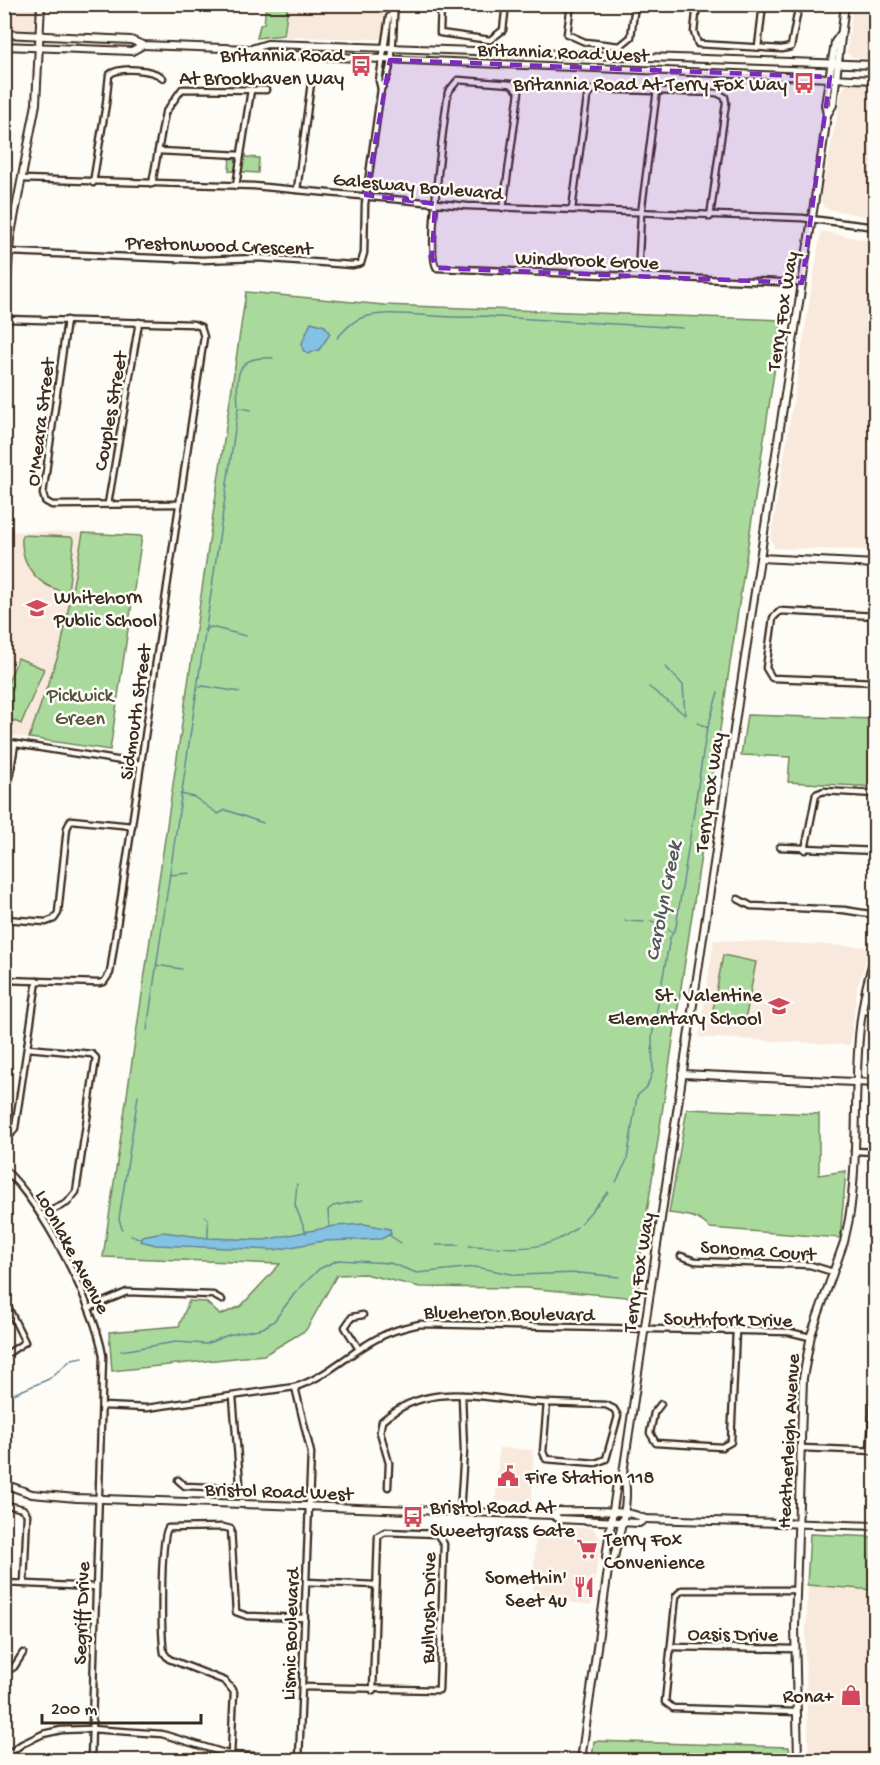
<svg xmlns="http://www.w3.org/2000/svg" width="880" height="1765" viewBox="0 0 880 1765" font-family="'Gochi Hand',sans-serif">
<rect width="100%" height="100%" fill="#fdfcf7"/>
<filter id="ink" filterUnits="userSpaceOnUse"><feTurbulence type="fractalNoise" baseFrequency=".0167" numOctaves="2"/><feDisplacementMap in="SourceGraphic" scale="12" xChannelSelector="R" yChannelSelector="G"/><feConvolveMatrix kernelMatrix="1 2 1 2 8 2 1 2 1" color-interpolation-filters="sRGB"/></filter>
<g filter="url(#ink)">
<g fill="#f8e9dc">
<polygon points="4,5 39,5 38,33 5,31"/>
<polygon points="288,5 385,5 382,36 379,39 289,37 284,35"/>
<polygon points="853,5 875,5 875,59 852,57 847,52"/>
<polygon points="854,83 875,85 875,218 824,208 820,199 842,91 846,85"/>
<polygon points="821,231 875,242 875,550 774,548 771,538"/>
<polygon points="5,531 83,533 61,647 29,738 5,735"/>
<polygon points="714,940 870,947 857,989 850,1045 699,1037"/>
<polygon points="499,1448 533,1450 532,1502 496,1501"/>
<polygon points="536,1526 593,1528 601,1539 591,1605 533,1597"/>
<polygon points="810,1538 875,1538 875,1760 809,1760 805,1653"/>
</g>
<g fill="#a9da9b" stroke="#72825c" stroke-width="1.5">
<polygon points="266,5 288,5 284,35 257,38 260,25 264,24"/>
<polygon points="230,156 259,158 258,173 229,171"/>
<polygon points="246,292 384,305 782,320 641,1252 638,1298 526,1288 420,1287 365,1274 337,1275 306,1330 264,1355 112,1371 109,1332 179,1326 189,1301 206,1302 220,1315 241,1306 280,1264 103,1257"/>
<polygon points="83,533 142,536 110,750 29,738 61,647"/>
<path d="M22,535L71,537L74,540L68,592C38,588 20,565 22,535Z"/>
<polygon points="18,658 44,669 21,724 5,717 5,690"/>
<polygon points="747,715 875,719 875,787 788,782 790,757 741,755"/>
<polygon points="723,955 756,962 745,1021 712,1015"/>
<path d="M687,1109L819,1114V1175L846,1171L840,1238L710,1228C696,1215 687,1215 669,1213Z"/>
<polygon points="810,1534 875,1537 875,1590 807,1585"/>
<polygon points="594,1741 789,1747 791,1760 592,1760"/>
</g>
<g fill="#83c2e3" stroke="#668594" stroke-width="1.5">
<polygon points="311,322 325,326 330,334 319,350 308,354 303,350 302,343"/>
<polygon points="364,1224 390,1229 391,1234 381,1239 323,1241 275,1250 156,1245 140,1241 142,1236 163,1232 208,1238 264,1240 335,1226"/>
</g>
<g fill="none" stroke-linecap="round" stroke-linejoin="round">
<g stroke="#668594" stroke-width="1.5">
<path d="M337,338C344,331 350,323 359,319C387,306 447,322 481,316L683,328"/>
<polyline points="240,408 251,410"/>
<polyline points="204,630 211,627 246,636"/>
<polyline points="665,666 683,685 685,715"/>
<polyline points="649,687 684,714"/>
<polyline points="197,688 203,686 240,692"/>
<polyline points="698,723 708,728"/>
<polyline points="180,794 194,797 218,814 226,810 263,823"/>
<polyline points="170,875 190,873"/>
<polyline points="625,921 644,922"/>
<polyline points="650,921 664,924 672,933"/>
<polyline points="156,965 182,969"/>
<path d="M147,1030L238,409C237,379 232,355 273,358"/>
<polyline points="616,1182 627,1160 637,1096 647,1087 653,1071 652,1037 670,938 676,927 706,734 718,692"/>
<polyline points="297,1184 295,1205 306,1233"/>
<polyline points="205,1216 208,1219 208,1237"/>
<polyline points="581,1223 608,1192"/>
<polyline points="329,1226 328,1210 333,1206 363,1200"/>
<polyline points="122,1229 119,1219 138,1096"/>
<polyline points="131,1235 141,1239"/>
<polyline points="389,1235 401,1243"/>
<polyline points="436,1245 459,1245"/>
<path d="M469,1246C508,1247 546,1255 577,1227"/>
<polyline points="121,1351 176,1342 206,1344 228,1335 263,1328 274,1321 295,1293 319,1269 338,1260 390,1263 417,1273 475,1267 517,1275 580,1273 619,1277"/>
<polyline points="4,1398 49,1379 72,1359 83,1357"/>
</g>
<defs>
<g id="street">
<polyline points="441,4 440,33 490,40 503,30 506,4"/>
<polyline points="571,4 567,34 585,42 620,46 631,37 635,4"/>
<polyline points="697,4 694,32 698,44 782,49 791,47 799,4"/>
<polyline points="758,47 763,4"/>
<polyline points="381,89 379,81 389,17 394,12"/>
<polyline points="158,151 241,155"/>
<polyline points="22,179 254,186 467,206 802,218 876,227"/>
<path d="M93,183L106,104L109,75C119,66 153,69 163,78"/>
<polyline points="152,184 165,113 182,89 266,90"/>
<polyline points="236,186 251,90"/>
<polyline points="297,190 311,83"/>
<path d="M503,208L519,92L511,84L458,80L448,92C445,116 425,257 437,268L802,283"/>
<polyline points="572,209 587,98 592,89 717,93 725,97 726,103 710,217"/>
<polyline points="4,217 14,217"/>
<path d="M9,252L202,260L258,258L352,265L361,263L364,253L365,204L381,89C396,69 392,28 395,4"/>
<polyline points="638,276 641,214 657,90"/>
<polyline points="67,320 43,494 45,501 52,505 179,504"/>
<polyline points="108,504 139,322"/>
<polyline points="876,616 780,611 773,618 766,668 772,678 876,682"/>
<polyline points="4,742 141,764"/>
<polyline points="4,813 15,744"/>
<polyline points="780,847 876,851"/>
<polyline points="805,850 816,794 824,791 876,794"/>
<polyline points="738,899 751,906 844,910 876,915"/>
<polyline points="4,919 46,922 54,919 58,913 67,828 71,820 132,826"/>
<polyline points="4,980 99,983 104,982 110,973 204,337 201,327 193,324 5,319"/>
<polyline points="863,1011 876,1012"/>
<polyline points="28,1048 92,1054 96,1058 76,1192 67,1203 42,1215"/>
<polyline points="4,1145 15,1128 37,981"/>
<polyline points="854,1151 876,1152"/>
<path d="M4,1169C42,1203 95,1306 103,1356L91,1760"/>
<polyline points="681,1256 695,1261 810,1265 833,1272"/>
<polyline points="4,1299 25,1342 4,1356"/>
<polyline points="89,1308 127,1292 213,1295 222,1300"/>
<polyline points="359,1349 345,1327 352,1317 363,1315"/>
<polyline points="295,1387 311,1453 299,1760"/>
<polygon points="547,1403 606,1405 614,1409 618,1416 606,1459 596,1463 546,1459 543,1452"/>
<polyline points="661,1404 654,1413 650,1433 656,1443 722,1447 731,1442 736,1331"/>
<path d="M103,1406L147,1408L295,1387C325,1378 348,1354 376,1339C390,1331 405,1327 420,1324L789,1332L810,1337"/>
<polyline points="801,1448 876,1451"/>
<polyline points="870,1450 876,1362"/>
<polyline points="178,1480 185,1486 234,1488 240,1483 233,1397"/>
<path d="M388,1487L389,1463L380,1432L382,1421C432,1377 487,1401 547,1403"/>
<polyline points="4,1504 23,1509 27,1514 24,1584"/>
<polyline points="460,1512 464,1451 462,1395"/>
<polyline points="306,1582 376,1585"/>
<polyline points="4,1583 96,1587"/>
<polyline points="671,1647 794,1649"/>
<polyline points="4,1673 14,1667 23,1653"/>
<polyline points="303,1687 439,1690 444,1544 437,1534 385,1532 378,1536 373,1691"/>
<polyline points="796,1712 673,1708 665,1702 676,1596 682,1590 796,1590"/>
<path d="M231,1755L234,1692L225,1681L169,1659L164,1653C161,1635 160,1541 168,1528L223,1527L231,1529L236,1612L247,1616L305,1618"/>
<polyline points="4,1757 22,1744 43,1734 61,1730 91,1729 162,1734 231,1755 344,1760"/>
</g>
<g id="secondary">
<polyline points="4,34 131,40 143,45 250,49 266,54 876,80"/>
<polyline points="4,46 132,51 143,45"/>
<polyline points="251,49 267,44 302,45 876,65"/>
<polyline points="827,115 833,105 845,4"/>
<polyline points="4,323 10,239 36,104 41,4"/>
<polyline points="761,558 876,564"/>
<polyline points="682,1074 876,1083"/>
<polyline points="4,1484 32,1494 76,1498 553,1515 559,1519 639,1523 645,1519"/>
<path d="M553,1515L559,1511C580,1512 628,1508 645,1519L876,1526"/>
<path d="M609,1563L614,1558C619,1533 632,1498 623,1473"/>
<path d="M581,1760L609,1563L606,1557L617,1483L623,1473C687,1033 755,592 822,152L827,115L825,105L835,42L840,35"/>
<path d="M798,1760L795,1627L803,1378L811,1335L844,1242L849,1219C863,1132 846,1037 876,953"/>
</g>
</defs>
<use href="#street" stroke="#3b2a1e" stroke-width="9"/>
<use href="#secondary" stroke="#3b2a1e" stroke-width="10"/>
<use href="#street" stroke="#fdfcf7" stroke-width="4.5"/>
<use href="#secondary" stroke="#fdfcf7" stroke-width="6"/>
</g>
</g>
<path fill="#7b2cbf" fill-opacity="0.2" stroke="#7b2cbf" stroke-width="4.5" stroke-dasharray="12 8" stroke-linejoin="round" d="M390,60L830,77L802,283L437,268L432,258L435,204L366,195Z"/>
<defs>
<symbol id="bus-bare" viewBox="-9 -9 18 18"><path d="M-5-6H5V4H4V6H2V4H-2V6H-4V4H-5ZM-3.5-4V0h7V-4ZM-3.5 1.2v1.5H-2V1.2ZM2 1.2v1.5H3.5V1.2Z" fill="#d1495b" stroke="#fdfcf7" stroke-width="2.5" paint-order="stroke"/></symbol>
<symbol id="school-bare" viewBox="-9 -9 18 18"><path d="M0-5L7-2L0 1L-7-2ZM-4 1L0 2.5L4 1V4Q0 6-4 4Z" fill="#d1495b" stroke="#fdfcf7" stroke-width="2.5" paint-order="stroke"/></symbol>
<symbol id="civic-bare" viewBox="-9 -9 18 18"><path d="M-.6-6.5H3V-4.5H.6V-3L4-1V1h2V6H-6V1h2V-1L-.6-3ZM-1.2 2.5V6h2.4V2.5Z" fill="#d1495b" stroke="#fdfcf7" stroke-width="2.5" paint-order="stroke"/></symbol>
<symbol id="supermarket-bare" viewBox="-9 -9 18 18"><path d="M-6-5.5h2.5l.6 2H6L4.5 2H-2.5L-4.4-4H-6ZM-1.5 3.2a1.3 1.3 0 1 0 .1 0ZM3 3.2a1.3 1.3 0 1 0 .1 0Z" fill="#d1495b" stroke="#fdfcf7" stroke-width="2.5" paint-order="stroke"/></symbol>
<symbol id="restaurant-bare" viewBox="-9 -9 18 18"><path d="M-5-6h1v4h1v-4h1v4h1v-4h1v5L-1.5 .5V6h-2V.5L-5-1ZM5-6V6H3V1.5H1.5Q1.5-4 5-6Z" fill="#d1495b" stroke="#fdfcf7" stroke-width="2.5" paint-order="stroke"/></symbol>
<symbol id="shop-bare" viewBox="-9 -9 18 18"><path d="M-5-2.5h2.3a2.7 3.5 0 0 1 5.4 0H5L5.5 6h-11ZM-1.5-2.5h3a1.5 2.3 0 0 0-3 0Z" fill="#d1495b" stroke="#fdfcf7" stroke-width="2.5" paint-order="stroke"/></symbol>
</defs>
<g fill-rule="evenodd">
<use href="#bus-bare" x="346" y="51" width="30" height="30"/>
<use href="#bus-bare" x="789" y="68" width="30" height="30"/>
<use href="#school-bare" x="22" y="593" width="30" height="30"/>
<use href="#school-bare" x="764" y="991" width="30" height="30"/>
<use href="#civic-bare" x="493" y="1461" width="30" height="30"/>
<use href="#bus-bare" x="398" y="1502" width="30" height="30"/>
<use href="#supermarket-bare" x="572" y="1534" width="30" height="30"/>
<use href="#restaurant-bare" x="569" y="1572" width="30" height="30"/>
<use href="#shop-bare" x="836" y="1680" width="30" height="30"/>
</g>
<g text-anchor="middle" stroke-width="5" stroke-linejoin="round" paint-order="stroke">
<g font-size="20" fill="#3b2a1e" stroke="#fdfcf7">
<text transform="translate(563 51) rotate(2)" y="7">Britannia Road West</text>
<text transform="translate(418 185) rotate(5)" y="7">Galesway Boulevard</text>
<text transform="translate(219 244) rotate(2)" y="7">Prestonwood Crescent</text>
<text transform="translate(587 259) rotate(2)" y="7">Windbrook Grove</text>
<text transform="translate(781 311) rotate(-81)" y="7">Terry Fox Way</text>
<text transform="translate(109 411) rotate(-80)" y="7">Couples Street</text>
<text transform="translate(39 422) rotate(-83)" y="7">O'Meara Street</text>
<text transform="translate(134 712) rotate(-82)" y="7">Sidmouth Street</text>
<text transform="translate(708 792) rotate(-82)" y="7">Terry Fox Way</text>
<text transform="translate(758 1249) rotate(4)" y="7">Sonoma Court</text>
<text transform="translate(74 1251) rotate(62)" y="7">Loonlake Avenue</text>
<text transform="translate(637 1272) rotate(-81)" y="7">Terry Fox Way</text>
<text transform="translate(509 1312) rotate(1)" y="7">Blueheron Boulevard</text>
<text transform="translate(728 1318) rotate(1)" y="7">Southfork Drive</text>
<text transform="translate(787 1441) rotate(-87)" y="7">Heatherleigh Avenue</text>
<text transform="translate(279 1490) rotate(2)" y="7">Bristol Road West</text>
<text transform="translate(427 1608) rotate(-89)" y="7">Bullrush Drive</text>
<text transform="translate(80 1613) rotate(-88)" y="7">Segriff Drive</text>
<text transform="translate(733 1633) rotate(1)" y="7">Oasis Drive</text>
<text transform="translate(289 1634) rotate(-88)" y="7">Lismic Boulevard</text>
</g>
<g font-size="20" fill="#3b2a1e" stroke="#fdfcf7" text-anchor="end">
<text x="344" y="61">Britannia Road<tspan x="344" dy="23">At Brookhaven Way</tspan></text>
<text x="787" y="90">Britannia Road At Terry Fox Way</text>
<text x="54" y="603" text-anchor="start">Whitehorn<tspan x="54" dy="23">Public School</tspan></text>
<text x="762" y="1001">St. Valentine<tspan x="762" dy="23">Elementary School</tspan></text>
<text x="525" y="1483" text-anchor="start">Fire Station 118</text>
<text x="430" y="1513" text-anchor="start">Bristol Road At<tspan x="430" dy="23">Sweetgrass Gate</tspan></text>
<text x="604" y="1545" text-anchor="start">Terry Fox<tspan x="604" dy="23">Convenience</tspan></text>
<text x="567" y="1583">Somethin'<tspan x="567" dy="23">Seet 4u</tspan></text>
<text x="834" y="1702">Rona+</text>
</g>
<g font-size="20" fill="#56563d" stroke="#fdfcf7">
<text x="80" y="701">Pickwick<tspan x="80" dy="23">Green</tspan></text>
</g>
<g font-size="21" font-style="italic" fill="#515859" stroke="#fdfcf7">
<text transform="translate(662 901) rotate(-79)" y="7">Carolyn Creek</text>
</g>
</g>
<rect width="880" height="1765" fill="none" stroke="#fdfcf7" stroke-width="24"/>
<rect x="12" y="12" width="856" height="1741" fill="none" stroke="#3b2a1e" stroke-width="2" filter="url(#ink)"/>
<path d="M42 1714v9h159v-9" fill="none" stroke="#3b2a1e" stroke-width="3"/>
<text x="51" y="1714" font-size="18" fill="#3b2a1e" stroke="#fdfcf7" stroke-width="4.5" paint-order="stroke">200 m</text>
</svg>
